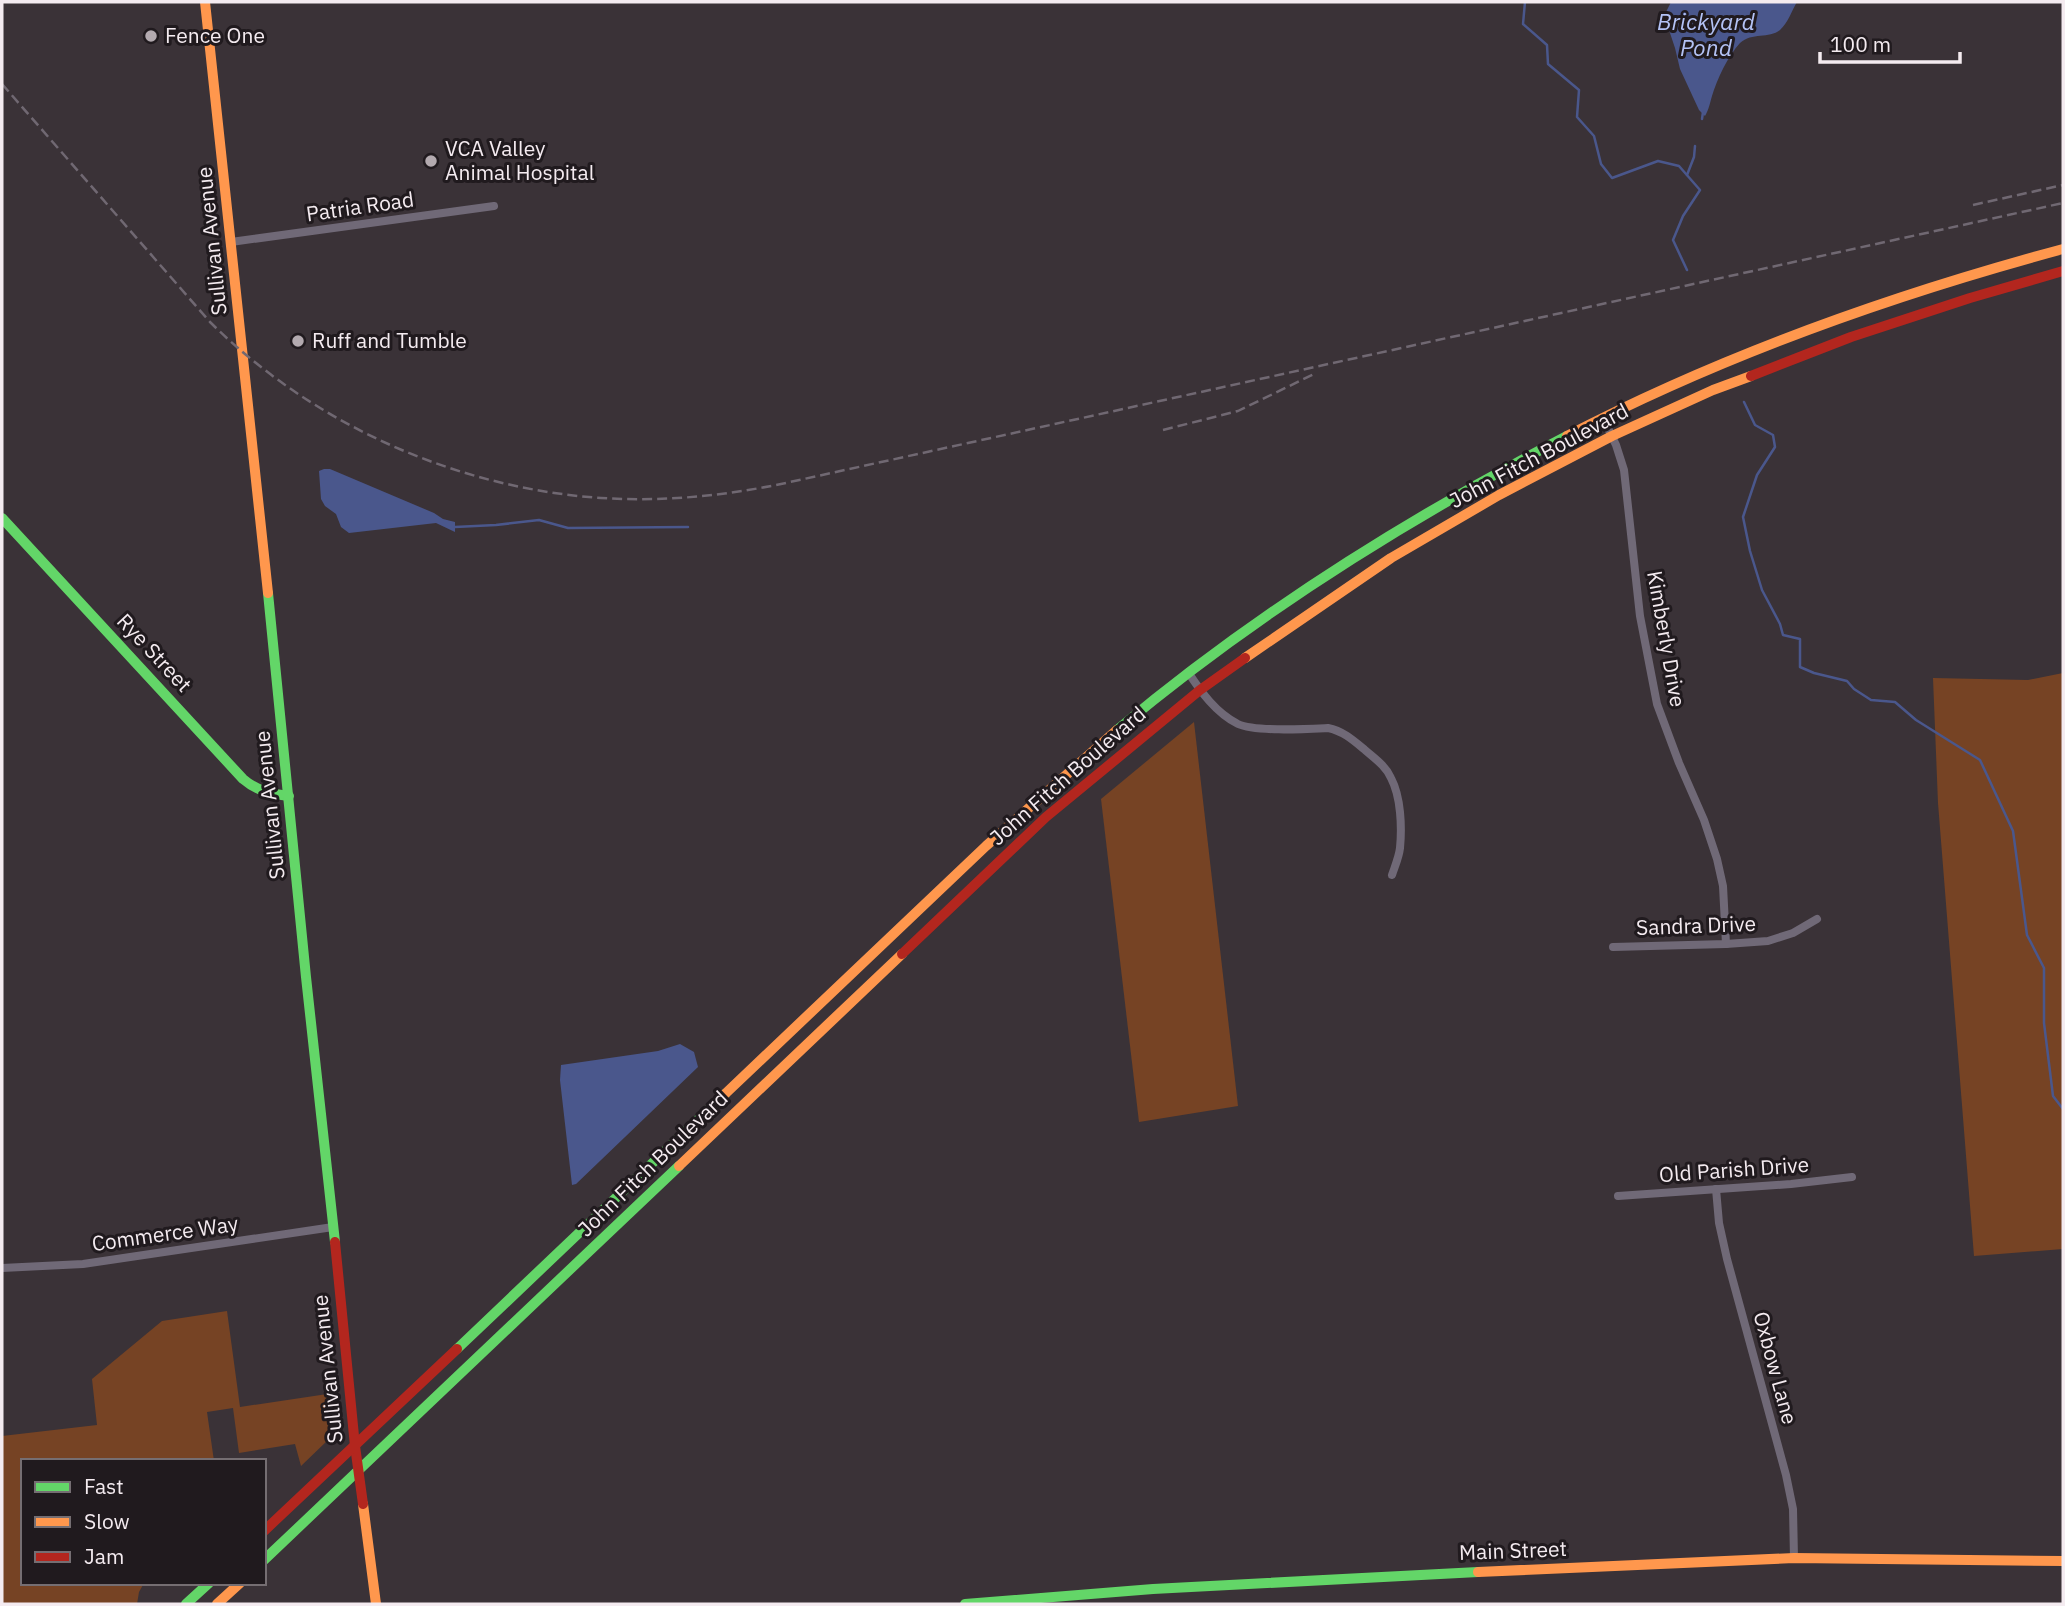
<svg xmlns="http://www.w3.org/2000/svg" width="2065" height="1606" viewBox="0 0 2065 1606" font-family="'IBM Plex Sans',sans-serif">
<rect width="100%" height="100%" fill="#3a3237"/>
<g fill="#764324">
<polygon points="2063,673 2063,1249 1974,1256 1938,803 1933,678 2028,680"/>
<polygon points="1194,722 1238,1106 1139,1122 1101,799"/>
<polygon points="227,1311 240,1407 334,1393 337,1417 328,1440 301,1466 295,1444 239,1453 233,1408 207,1412 214,1461 23,1461 23,1583 144,1583 139,1592 137,1604 2,1604 2,1436 97,1425 92,1379 162,1321"/>
</g>
<g fill="#4a578c">
<path d="M1671,2H1797C1792,10 1788,23 1780,30C1769,39 1752,32 1740,43C1728,56 1717,79 1712,96C1710,103 1709,109 1705,116L1699,110L1680,69L1675,48L1669,30L1666,12Z"/>
<polygon points="324,469 330,469 434,513 443,519 455,522 455,532 436,523 349,533 341,527 336,514 325,506 321,499 319,471"/>
<polygon points="680,1044 694,1052 698,1067 576,1184 572,1185 560,1080 561,1065 658,1051"/>
</g>
<g fill="none" stroke-linecap="round" stroke-linejoin="round">
<g stroke="#4a578c" stroke-width="2.5">
<polyline points="1525,2 1523,24 1547,45 1548,64 1579,90 1577,117 1594,136 1601,164 1612,178 1658,161 1679,166 1700,190 1683,216 1673,240 1687,270"/>
<polyline points="1702,119 1703,112"/>
<polyline points="1687,175 1694,157 1695,146"/>
<polyline points="1744,402 1755,425 1773,435 1775,447 1757,475 1743,517 1750,551 1762,590 1780,624 1783,635 1800,639 1800,667 1814,673 1847,681 1854,689 1871,700 1895,702 1916,720 1980,760 2013,831 2027,935 2044,968 2044,1023 2053,1096 2063,1109"/>
<polyline points="455,527 496,525 539,520 568,528 688,527"/>
</g>
<g stroke="#706977" stroke-width="8">
<polyline points="231,242 494,206"/>
<polyline points="1603,418 1616,445 1624,470 1640,616 1657,704 1679,763 1704,820 1717,859 1723,886 1726,944"/>
<path d="M1188,672C1201,692 1216,713 1238,724C1255,732 1307,729 1328,728C1343,731 1353,740 1365,750C1374,758 1386,766 1391,778C1401,797 1402,827 1400,848C1399,857 1395,866 1392,875"/>
<polyline points="1613,947 1726,944 1768,941 1793,933 1817,919"/>
<polyline points="1716,1189 1719,1223 1727,1259 1786,1475 1793,1509 1794,1558"/>
<polyline points="1618,1196 1791,1184 1852,1177"/>
<polyline points="2,1268 83,1264 333,1227"/>
</g>
<g stroke="#63d668" stroke-width="10">
<path d="M2,518L243,779C257,791 271,794 289,796"/>
<polyline points="268,593 306,977 335,1242"/>
<path d="M1117,730C1255,614 1407,519 1567,436"/>
<polyline points="457,1349 725,1094"/>
<polyline points="264,1560 679,1166"/>
<polyline points="186,1604 209,1583"/>
<polyline points="965,1604 1153,1589 1478,1572"/>
</g>
<g stroke="#ff974d" stroke-width="10">
<polyline points="205,2 268,593"/>
<path d="M1567,436C1725,354 1892,295 2063,249"/>
<polyline points="1245,658 1391,558 1499,495 1612,436 1713,390 1751,376"/>
<polyline points="725,1094 986,846 1117,730"/>
<polyline points="679,1166 902,954"/>
<polyline points="363,1504 376,1604"/>
<polyline points="1478,1572 1794,1558 2063,1561"/>
<polyline points="217,1604 240,1583"/>
</g>
<g stroke="#b3261e" stroke-width="10">
<polyline points="1751,376 1851,337 1970,298 2063,271"/>
<polyline points="902,954 1046,817 1200,690 1245,658"/>
<polyline points="335,1242 355,1446 363,1504"/>
<polyline points="264,1531 457,1349"/>
</g>
<g stroke="#706872" stroke-width="2.5" stroke-dasharray="10 5" stroke-linecap="butt">
<path d="M2,84L210,322C314,425 456,488 601,498C662,502 722,496 781,484L2063,203"/>
<polyline points="1973,205 2063,185"/>
<polyline points="1163,430 1238,411 1316,373"/>
</g>
</g>
<g fill="#b3aaaf" stroke="#201a1e" stroke-width="2.5">
<circle cx="151" cy="36" r="7"/>
<circle cx="431" cy="161" r="7"/>
<circle cx="298" cy="341" r="7"/>
</g>
<g text-anchor="middle" stroke-width="6" stroke-linejoin="round" paint-order="stroke">
<g font-size="21" fill="#f4ebf0" stroke="#201a1e" text-anchor="start">
<text x="165" y="43">Fence One</text>
<text x="445" y="156">VCA Valley<tspan x="445" dy="24">Animal Hospital</tspan></text>
<text x="312" y="348">Ruff and Tumble</text>
</g>
<g font-size="21" fill="#f4ebf0" stroke="#201a1e">
<text transform="translate(360 207) rotate(-8)" y="7">Patria Road</text>
<text transform="translate(212 241) rotate(-96)" y="7">Sullivan Avenue</text>
<text transform="translate(1539 456) rotate(-28)" y="7">John Fitch Boulevard</text>
<text transform="translate(1666 639) rotate(80)" y="7">Kimberly Drive</text>
<text transform="translate(154 653) rotate(47)" y="7">Rye Street</text>
<text transform="translate(1068 776) rotate(-41)" y="7">John Fitch Boulevard</text>
<text transform="translate(270 805) rotate(-96)" y="7">Sullivan Avenue</text>
<text transform="translate(1696 926) rotate(-2)" y="7">Sandra Drive</text>
<text transform="translate(653 1164) rotate(-44)" y="7">John Fitch Boulevard</text>
<text transform="translate(1734 1170) rotate(-4)" y="7">Old Parish Drive</text>
<text transform="translate(165 1234) rotate(-8)" y="7">Commerce Way</text>
<text transform="translate(1775 1368) rotate(75)" y="7">Oxbow Lane</text>
<text transform="translate(328 1369) rotate(-96)" y="7">Sullivan Avenue</text>
<text transform="translate(1513 1551) rotate(-2)" y="7">Main Street</text>
</g>
<g font-size="23" font-style="italic" fill="#b3c2f5" stroke="#201a1e">
<text x="1706" y="30">Brickyard<tspan x="1706" dy="26">Pond</tspan></text>
</g>
</g>
<rect width="2065" height="1606" fill="none" stroke="#f4ebf0" stroke-width="7"/>
<rect x="21" y="1459" width="245" height="126" fill="#201a1e" stroke="#756e72" stroke-width="2"/>
<rect x="35" y="1482" width="35" height="10" fill="#63d668" stroke="#756e72" stroke-width="2"/>
<text x="84" y="1494" font-size="21" fill="#f4ebf0">Fast</text>
<rect x="35" y="1517" width="35" height="10" fill="#ff974d" stroke="#756e72" stroke-width="2"/>
<text x="84" y="1529" font-size="21" fill="#f4ebf0">Slow</text>
<rect x="35" y="1552" width="35" height="10" fill="#b3261e" stroke="#756e72" stroke-width="2"/>
<text x="84" y="1564" font-size="21" fill="#f4ebf0">Jam</text>
<path d="M1820 52v10h140v-10" fill="none" stroke="#f4ebf0" stroke-width="3.5"/>
<text x="1830" y="52" font-size="21" fill="#f4ebf0" stroke="#201a1e" stroke-width="5" paint-order="stroke">100 m</text>
</svg>
